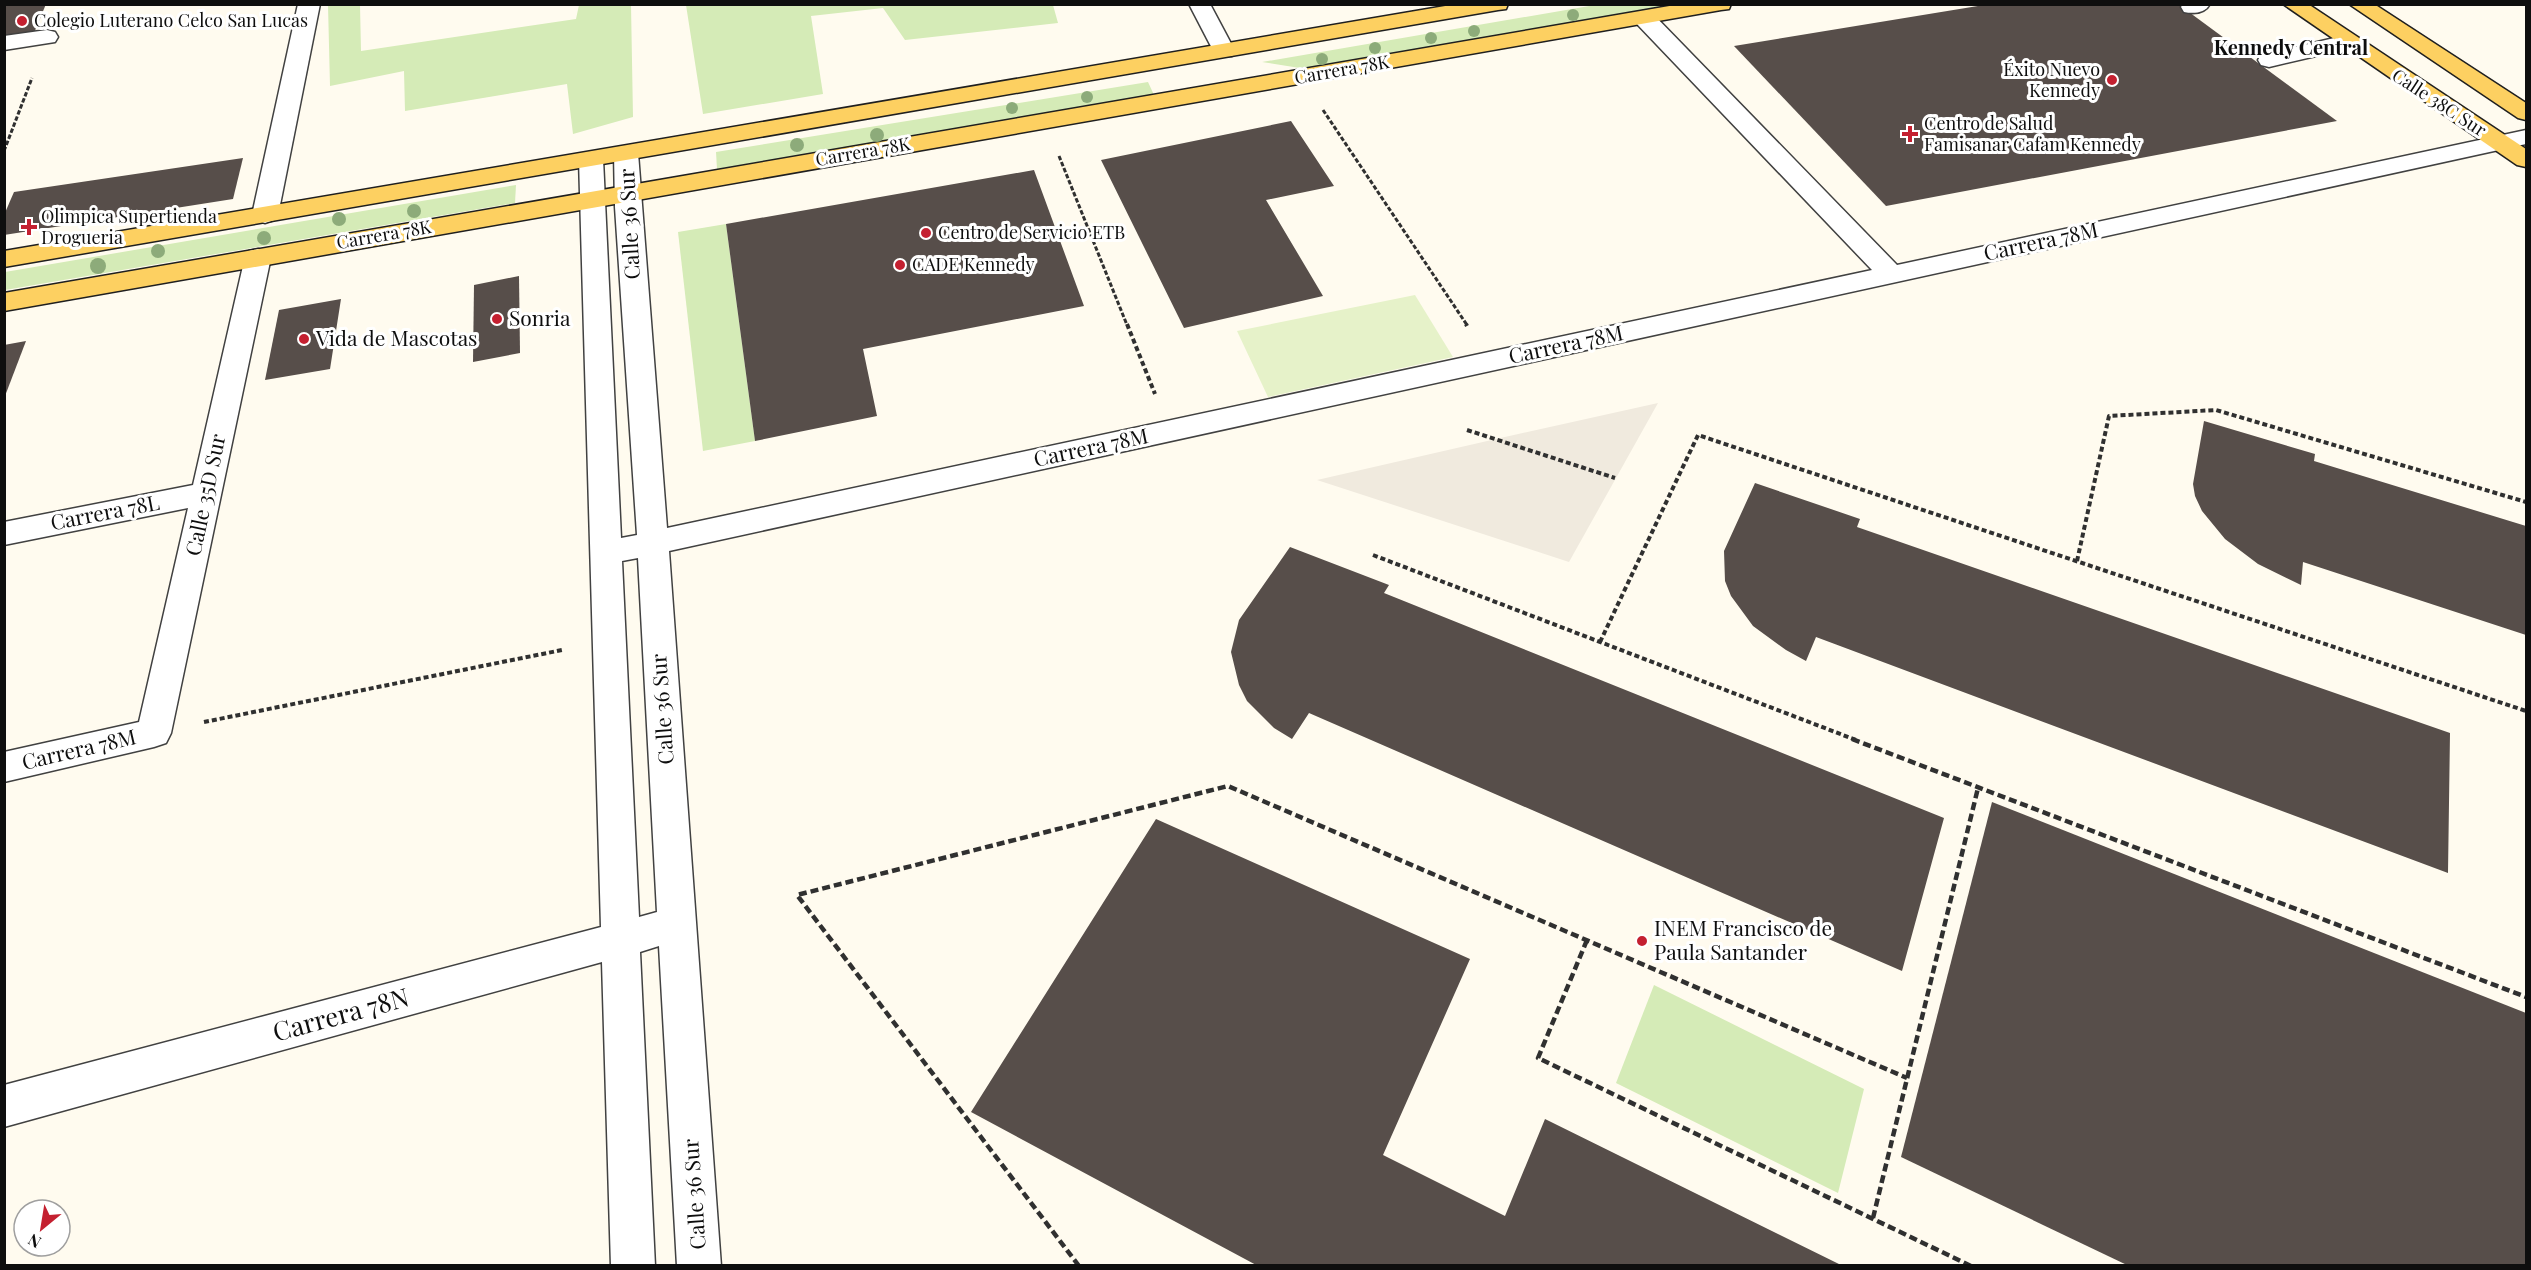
<svg xmlns="http://www.w3.org/2000/svg" width="2531" height="1270" viewBox="0 0 2531 1270" font-family="'Playfair Display',serif">
<rect width="100%" height="100%" fill="#fffbef"/>
<g fill="#d5ebb7">
<polygon points="328,5 360,5 361,51 576,19 579,5 631,5 633,117 573,134 567,84 405,111 404,71 330,86"/>
<polygon points="1053,5 1058,23 905,40 883,8 811,16 823,94 703,114 686,5"/>
<polygon points="1595,5 1684,5 1306,69 1262,62"/>
<polygon points="1148,82 1154,95 717,169 716,152"/>
<polygon points="516,185 515,203 5,290 5,272"/>
<polygon points="726,224 755,441 703,451 678,232"/>
<polygon points="1654,985 1864,1089 1838,1193 1616,1083"/>
</g>
<polygon fill="#e6f2c9" points="1415,295 1453,357 1268,397 1237,331"/>
<polygon fill="#f0eade" points="1658,403 1569,562 1317,480 1496,439"/>
<g fill="#574e4a">
<polygon points="4,4 46,4 32,38 4,42"/>
<polygon points="1990,4 2178,4 2337,121 1886,206 1734,46"/>
<polygon points="1291,121 1334,186 1266,200 1323,296 1184,328 1101,160"/>
<polygon points="243,158 233,199 4,235 4,215 14,192"/>
<polygon points="1034,170 1084,306 863,349 877,416 755,441 726,224"/>
<polygon points="519,276 520,353 473,362 474,285"/>
<polygon points="341,299 330,369 265,380 279,310"/>
<polygon points="26,341 5,396 4,396 4,345"/>
<polygon points="2204,421 2315,454 2314,461 2526,526 2526,635 2303,562 2301,585 2258,564 2225,539 2202,511 2195,496 2193,484"/>
<polygon points="1755,483 1860,519 1857,527 2450,733 2448,873 1816,637 1806,661 1786,650 1753,626 1731,596 1725,581 1724,551"/>
<polygon points="1290,547 1389,585 1384,593 1944,818 1902,971 1309,713 1292,739 1274,728 1247,701 1239,685 1231,652 1239,620"/>
<polygon points="1992,802 2526,1013 2526,1266 2129,1266 1901,1157"/>
<polygon points="1156,819 1470,959 1383,1155 1505,1216 1545,1119 1843,1266 1258,1266 971,1112"/>
</g>
<g fill="none" stroke-linecap="round" stroke-linejoin="round">
<defs>
<g id="minor">
<polygon points="298,4 320,4 278,215 274,220 265,223 256,220 252,215"/>
<polygon points="1189,4 1210,4 1235,51 1232,56 1216,56"/>
<path d="M2183,4H2210C2205,13 2194,14 2184,12L2181,7Z"/>
<path d="M1644,11L1652,13L1897,265L2526,130V144L669,551L721,1266H677L659,946L640,952L655,1266H611L602,962L4,1127V1085L601,927L579,159L582,154L591,152L600,154L603,159L621,538L637,535L615,207L614,153L617,148L626,146L635,148L638,153L667,528L1872,270L1636,23L1633,18L1636,13ZM638,558L657,912L639,917L622,561Z"/>
<polygon points="47,30 55,32 58,37 55,42 4,50 4,36"/>
<polygon points="2347,35 2355,37 2358,42 2355,47 2269,67 2261,65 2258,60 2261,55"/>
<polygon points="258,249 267,251 271,257 171,733 166,743 154,747 4,782 4,752 139,722 188,508 4,545 4,522 193,485 245,257 249,251"/>
</g>
<g id="major">
<polygon points="1457,4 1508,4 1506,9 1498,10 4,267 4,251"/>
<polygon points="1681,4 1731,4 1729,9 1721,10 4,311 4,293"/>
<polygon points="2283,4 2308,4 2526,149 2526,167 2517,165"/>
<polygon points="2349,4 2374,4 2526,103 2526,120 2518,118"/>
</g>
</defs>
<use href="#minor" stroke="#414141" stroke-width="3"/>
<use href="#major" stroke="#1f1f1f" stroke-width="3"/>
<g stroke="#303030" stroke-width="3" stroke-dasharray="4.5 2" stroke-linecap="butt">
<polyline points="1323,110 1467,325"/>
<polyline points="4,151 32,78"/>
<polyline points="1059,156 1127,325"/>
</g>
<g stroke="#303030" stroke-width="4" stroke-dasharray="5 3" stroke-linecap="butt">
<polyline points="1127,324 1155,394"/>
<polyline points="1466,324 1467,326"/>
<polyline points="1467,430 1615,478"/>
<polyline points="1373,555 1856,740"/>
<polyline points="2077,561 2109,416 2216,410 2526,502"/>
<polyline points="1600,642 1698,435 2526,711"/>
<polyline points="204,722 562,650"/>
</g>
<g stroke="#303030" stroke-width="4.5" stroke-dasharray="8 4" stroke-linecap="butt">
<polyline points="1852,739 2526,997"/>
<polyline points="1587,940 1538,1058 1971,1266"/>
<polyline points="1873,1218 1978,788"/>
<polyline points="1079,1266 797,895 1228,786 1907,1078"/>
</g>
<use href="#minor" fill="#fff" fill-rule="evenodd"/>
<use href="#major" fill="#fdd061" fill-rule="evenodd"/>
</g>
<g fill="#8dab7a">
<circle cx="1573" cy="15" r="6"/>
<circle cx="1474" cy="31" r="6"/>
<circle cx="1431" cy="38" r="6"/>
<circle cx="1375" cy="48" r="6"/>
<circle cx="1322" cy="59" r="6"/>
<circle cx="1087" cy="97" r="6"/>
<circle cx="1012" cy="108" r="6"/>
<circle cx="877" cy="135" r="7"/>
<circle cx="797" cy="145" r="7"/>
<circle cx="414" cy="211" r="7"/>
<circle cx="339" cy="219" r="7"/>
<circle cx="264" cy="238" r="7"/>
<circle cx="158" cy="251" r="7"/>
<circle cx="98" cy="266" r="8"/>
</g>
<g fill="#c42030" stroke="#fff" stroke-width="2">
<circle cx="22" cy="21" r="6"/>
<circle cx="2112" cy="80" r="6"/>
<path d="M1907 125h6v6h6v6h-6v6h-6v-6h-6v-6h6z"/>
<path d="M26 218h6v6h6v6h-6v6h-6v-6h-6v-6h6z"/>
<circle cx="926" cy="233" r="6"/>
<circle cx="900" cy="265" r="6"/>
<circle cx="497" cy="319" r="6"/>
<circle cx="304" cy="339" r="6"/>
<circle cx="1642" cy="941" r="6"/>
</g>
<g text-anchor="middle" stroke-width="6" stroke-linejoin="round" paint-order="stroke">
<g font-size="18" fill="#0e0e0e" stroke="#fff" text-anchor="start">
<text x="34" y="27">Colegio Luterano Celco San Lucas</text>
<text x="2100" y="76" text-anchor="end">Éxito Nuevo<tspan x="2100" dy="21">Kennedy</tspan></text>
<text x="1924" y="130">Centro de Salud<tspan x="1924" dy="21">Famisanar Cafam Kennedy</tspan></text>
<text x="41" y="223">Olimpica Supertienda<tspan x="41" dy="21">Drogueria</tspan></text>
<text x="938" y="239">Centro de Servicio ETB</text>
<text x="912" y="271">CADE Kennedy</text>
</g>
<g font-size="18" fill="#0e0e0e" stroke="#fff">
<text transform="translate(1342 70) rotate(-10)" y="6">Carrera 78K</text>
<text transform="translate(2439 103) rotate(33)" y="6">Calle 38C Sur</text>
<text transform="translate(863 152) rotate(-10)" y="6">Carrera 78K</text>
<text transform="translate(384 235) rotate(-10)" y="6">Carrera 78K</text>
</g>
<g font-size="20" font-weight="bold" fill="#0e0e0e" stroke="#fff">
<text x="2291" y="55">Kennedy Central</text>
</g>
<g font-size="21" fill="#0e0e0e" stroke="#fff">
<text transform="translate(630 224) rotate(-93)" y="7">Calle 36 Sur</text>
<text transform="translate(2041 242) rotate(-12)" y="7">Carrera 78M</text>
<text transform="translate(1566 345) rotate(-12)" y="7">Carrera 78M</text>
<text transform="translate(1091 448) rotate(-12)" y="7">Carrera 78M</text>
<text transform="translate(206 495) rotate(-78)" y="7">Calle 35D Sur</text>
<text transform="translate(105 513) rotate(-11)" y="7">Carrera 78L</text>
<text transform="translate(663 709) rotate(-94)" y="7">Calle 36 Sur</text>
<text transform="translate(79 750) rotate(-13)" y="7">Carrera 78M</text>
<text transform="translate(695 1194) rotate(-94)" y="7">Calle 36 Sur</text>
</g>
<g font-size="21" fill="#0e0e0e" stroke="#fff" text-anchor="start">
<text x="509" y="326">Sonria</text>
<text x="316" y="346">Vida de Mascotas</text>
<text x="1654" y="936">INEM Francisco de<tspan x="1654" dy="24">Paula Santander</tspan></text>
</g>
<g font-size="26" fill="#0e0e0e" stroke="#fff">
<text transform="translate(341 1015) rotate(-15)" y="9">Carrera 78N</text>
</g>
</g>
<rect width="2531" height="1270" fill="none" stroke="#0e0e0e" stroke-width="12"/>
<g transform="translate(42 1228) rotate(210)"><circle r="28" fill="#ffffff" stroke="#9f9f9f" stroke-width="1.5"/>
<path d="M0-4.5L10 22L0 15L-10 22Z" fill="#c42030"/>
<text y="-9" font-size="16" font-weight="bold" text-anchor="middle" fill="#0e0e0e">N</text>
</g>
</svg>
